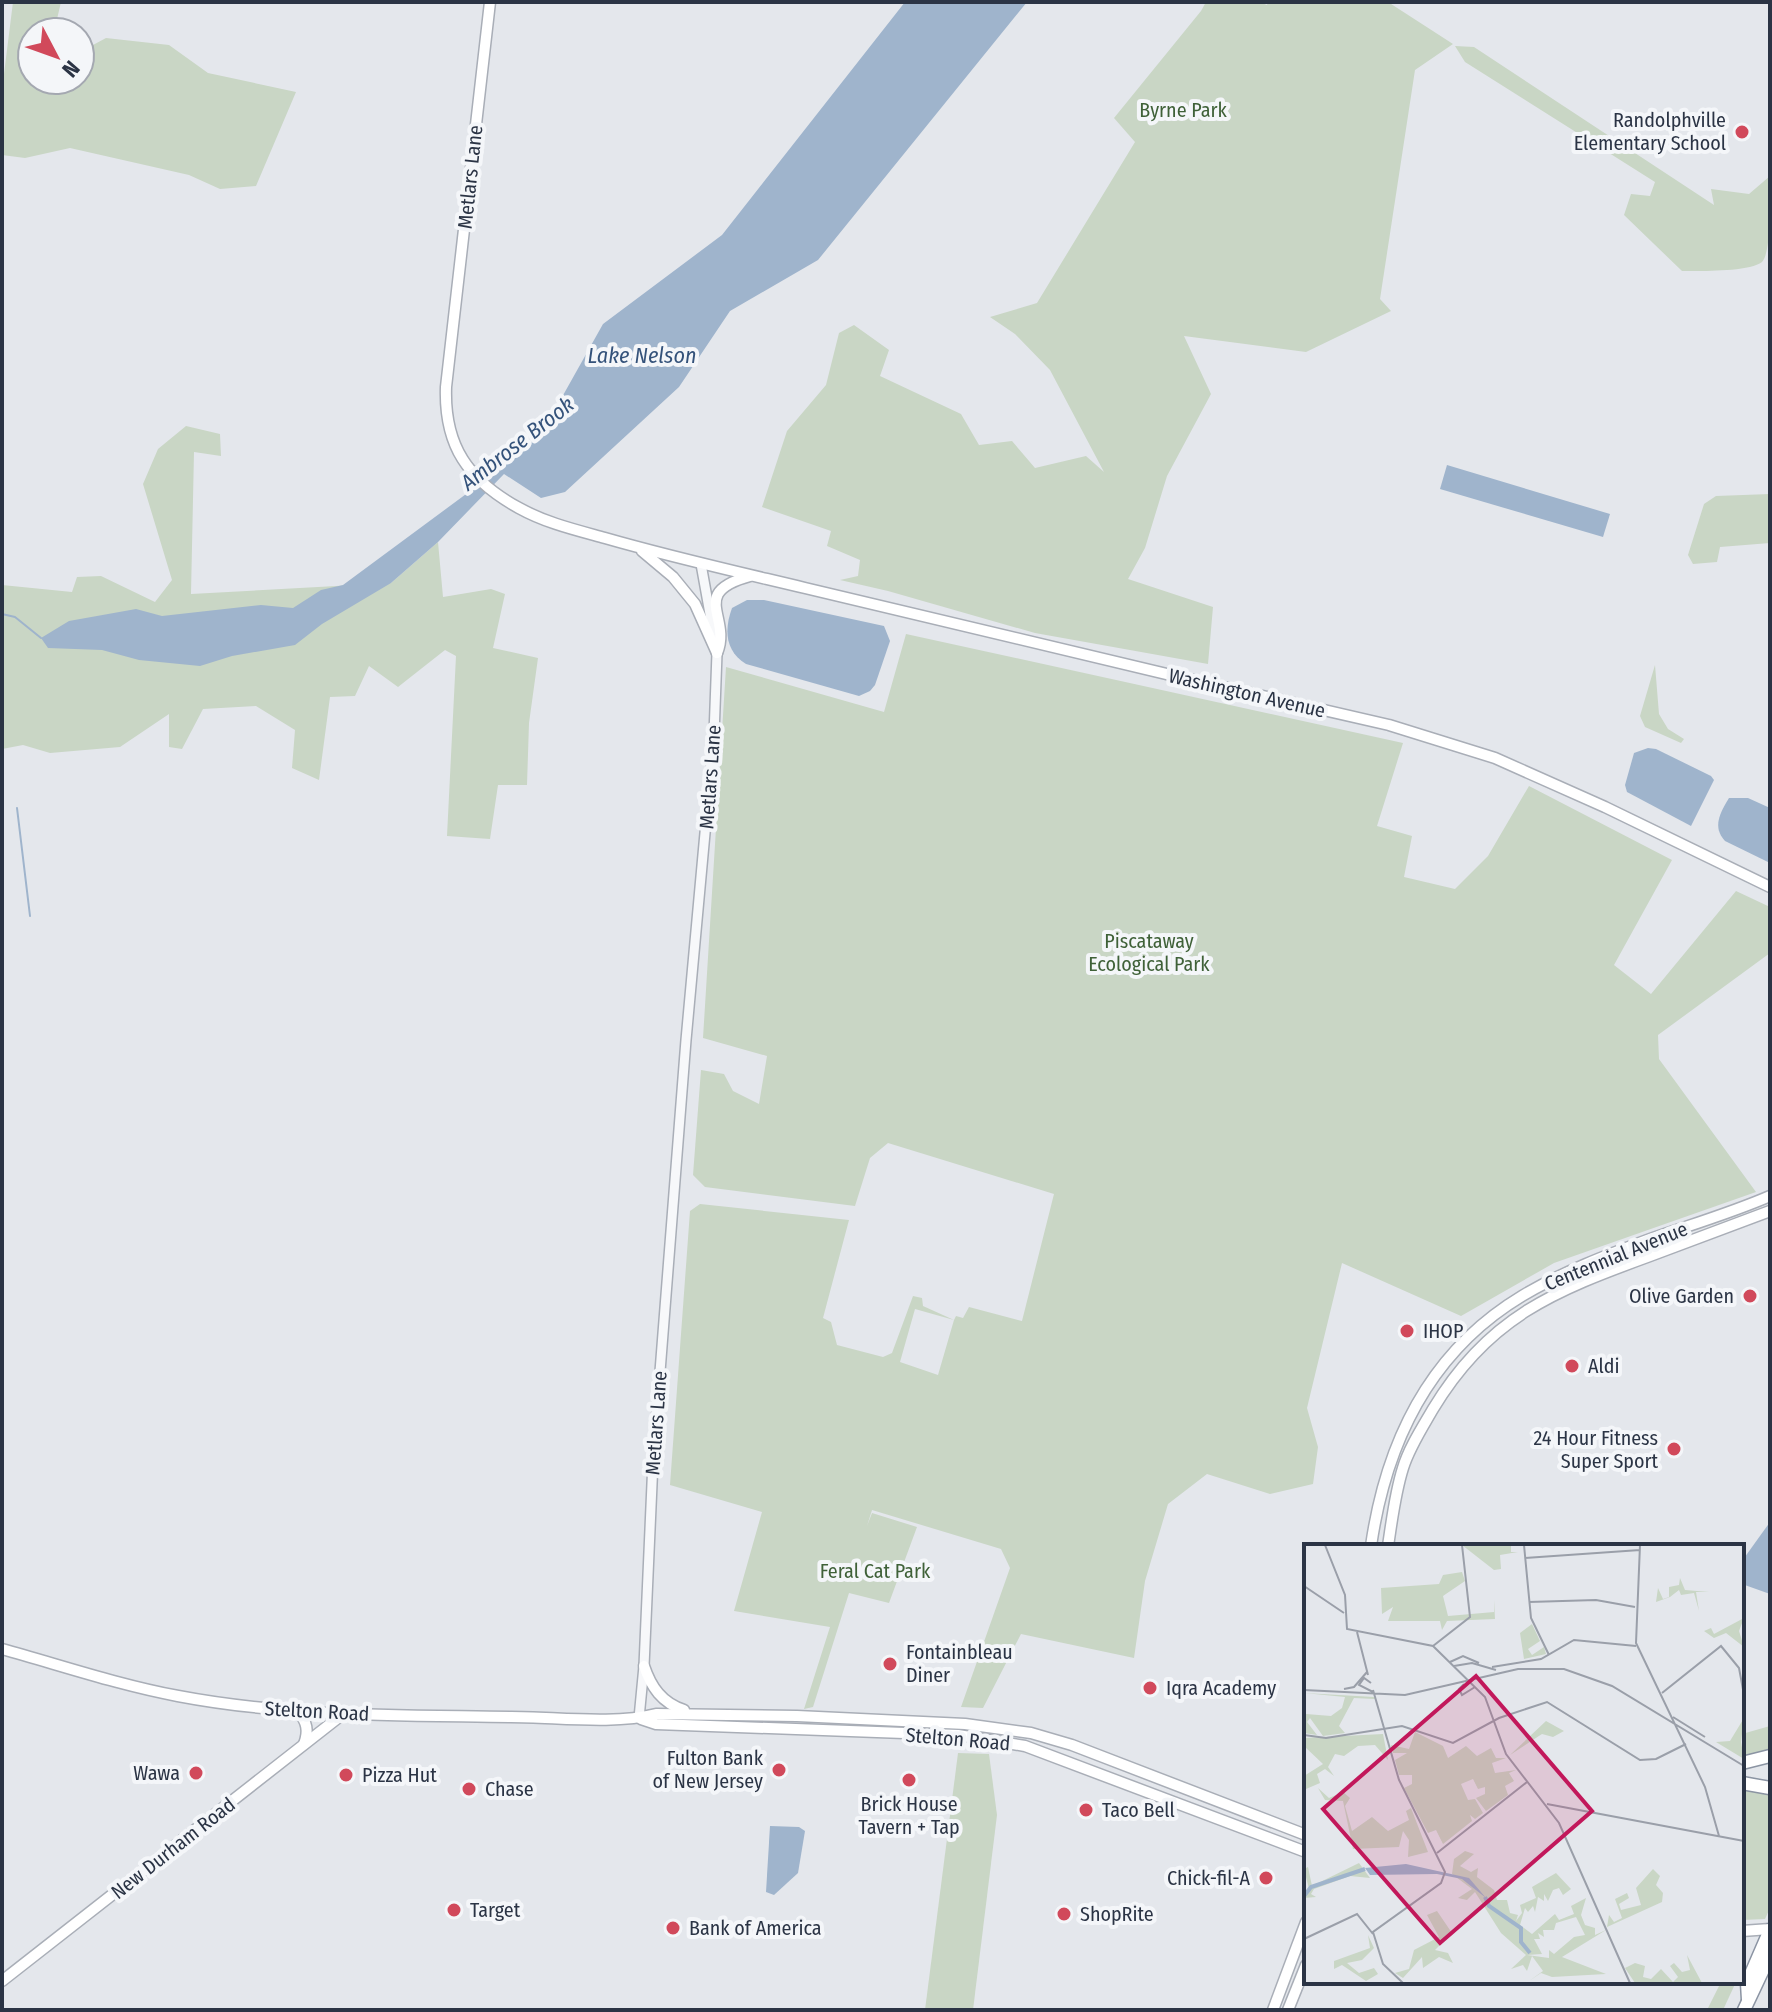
<svg xmlns="http://www.w3.org/2000/svg" width="1772" height="2012" viewBox="0 0 1772 2012" font-family="'Fira Sans Condensed',sans-serif">
<rect width="100%" height="100%" fill="#e4e7ec"/>
<g fill="#c9d6c5" fill-rule="evenodd">
<polygon points="13,2 61,2 54,32 32,32 32,80 80,80 80,44 93,45 106,38 169,45 208,73 296,92 256,186 220,189 189,175 70,148 25,158 2,155 2,90"/>
<polygon points="1206,2 1259,2 1267,5 1268,2 1388,2 1453,44 1415,70 1380,299 1391,311 1306,352 1184,336 1211,394 1167,476 1145,548 1128,579 1213,607 1208,664 1035,633 888,591 840,580 858,576 860,560 827,546 831,531 762,507 787,431 826,385 839,333 854,325 889,350 880,376 961,414 979,445 1012,441 1035,468 1086,456 1104,472 1050,370 1015,334 990,317 1037,303 1135,142 1114,118 1201,11"/>
<path d="M1455,46L1474,47L1714,205L1711,189L1749,194L1770,176C1770,193 1772,252 1762,262C1749,272 1700,271 1682,271L1624,215L1631,194L1650,196L1655,182L1465,62Z"/>
<polygon points="186,426 220,434 221,456 194,452 191,594 391,583 438,542 443,597 491,589 505,594 493,648 538,658 529,723 527,785 498,785 490,839 447,836 456,656 445,650 398,687 369,666 355,696 330,697 319,780 292,768 295,730 256,706 203,709 182,749 169,747 169,714 120,747 50,753 23,745 2,749 2,585 72,592 77,577 101,576 155,602 172,580 143,484 158,449"/>
<polygon points="1770,494 1770,543 1720,547 1717,562 1693,564 1688,555 1704,504 1716,496"/>
<path d="M906,634L1403,743L1377,826L1412,836L1404,877L1455,889L1488,856L1529,786L1672,860L1614,965L1651,994L1736,891L1770,907V953L1658,1035L1659,1059L1756,1192L1554,1263L1461,1316L1342,1263L1307,1408L1318,1447L1313,1484L1270,1494L1207,1474L1168,1504L1145,1581L1134,1658L1021,1634L983,1708L961,1707L1010,1568L1001,1549L872,1510L867,1526L872,1513L917,1527L889,1603L849,1593L813,1707L804,1709L830,1627L734,1611L762,1512L670,1485L690,1211L700,1204L849,1220L823,1318L831,1322L837,1345L883,1357L892,1353L913,1296L922,1298L923,1306L954,1320L956,1316L963,1318L969,1307L1022,1321L1054,1194L888,1143L870,1158L855,1206L705,1187L693,1175L701,1070L724,1074L733,1091L759,1104L767,1056L703,1038L726,667L884,712ZM915,1309L954,1320L938,1375L900,1362Z"/>
<polygon points="1655,665 1659,714 1668,729 1684,739 1681,743 1645,727 1640,716"/>
<polygon points="1770,1726 1770,1749 1742,1758 1742,1734"/>
<polygon points="958,1753 989,1754 997,1815 973,2010 925,2010"/>
<polygon points="1751,1788 1770,1795 1770,1908 1765,1919 1742,1920 1742,1791"/>
<polygon points="1721,1982 1736,1982 1723,2010 1707,2010"/>
</g>
<g fill="#9fb4cc">
<polygon points="905,2 1027,2 818,260 730,311 679,387 565,492 541,498 504,474 438,542 391,583 322,624 295,645 232,656 200,666 139,660 102,650 48,648 41,638 69,621 136,609 162,616 261,605 293,608 321,590 343,585 504,466 543,431 603,324 722,235"/>
<polygon points="1447,465 1610,514 1603,537 1440,489"/>
<path d="M747,600H764L884,626L890,641L875,685L870,691L859,696L746,664C725,651 724,630 732,608Z"/>
<polygon points="1648,748 1656,749 1711,776 1714,780 1691,826 1627,792 1625,785 1634,753"/>
<path d="M1729,798H1748L1770,808V863L1725,841C1712,827 1720,813 1729,798Z"/>
<polygon points="1770,1522 1770,1594 1742,1584 1742,1561"/>
<polygon points="770,1826 799,1827 805,1831 798,1873 774,1895 766,1892"/>
</g>
<g fill="none" stroke-linecap="round" stroke-linejoin="round">
<g stroke="#9fb4cc" stroke-width="2">
<polyline points="2,614 15,617 41,638"/>
<polyline points="17,808 30,916"/>
</g>
<defs>
<polyline id="tertiary" points="639,1718 644,1666 653,1461 686,1040 714,735 717,653 701,564"/>
<g id="secondary">
<path d="M490,2L446,387C444,446 468,480 519,508C546,523 576,530 605,538C671,557 738,572 805,588C999,635 1194,681 1389,725L1495,758L1605,807L1770,887"/>
<polyline points="642,551 673,577 695,604 717,653"/>
<path d="M717,653C732,617 688,593 750,576"/>
<path d="M1371,1546C1386,1442 1429,1352 1522,1296C1562,1272 1607,1255 1650,1239C1690,1225 1731,1213 1770,1196"/>
<path d="M1388,1546C1392,1520 1395,1493 1403,1468C1409,1448 1422,1428 1433,1409C1488,1317 1554,1291 1650,1256C1690,1241 1730,1226 1770,1211"/>
<path d="M2,1649C60,1665 119,1685 178,1696C288,1717 400,1715 511,1717C556,1717 613,1725 656,1714L797,1716L965,1724L1031,1733L1072,1745L1306,1835"/>
<path d="M644,1666C651,1687 662,1703 684,1710"/>
<path d="M298,1711C307,1722 309,1731 304,1744"/>
<polyline points="641,1719 656,1724 958,1735 1025,1746 1306,1852"/>
<polyline points="1742,1931 1770,1929"/>
<polyline points="2,1981 343,1714"/>
<polyline points="1273,2010 1306,1922"/>
<polyline points="1288,2010 1306,1965"/>
</g>
<g id="motorway">
<polyline points="1742,1763 1770,1756"/>
<polyline points="1742,1783 1770,1788"/>
<polyline points="1748,2000 1747,1983 1770,1930"/>
<polyline points="1744,2010 1770,1955"/>
</g>
</defs>
<use href="#tertiary" stroke="#a9aeb7" stroke-width="12"/>
<use href="#secondary" stroke="#a9aeb7" stroke-width="13"/>
<use href="#motorway" stroke="#8b94a3" stroke-width="15"/>
<use href="#tertiary" stroke="#f7f8fa" stroke-width="9"/>
<use href="#secondary" stroke="#fff" stroke-width="10"/>
<use href="#motorway" stroke="#fff" stroke-width="12"/>
</g>
<g fill="#d1495b" stroke="#f4f6f9" stroke-width="3">
<circle cx="1742" cy="132" r="8"/>
<circle cx="1750" cy="1296" r="8"/>
<circle cx="1407" cy="1331" r="8"/>
<circle cx="1572" cy="1366" r="8"/>
<circle cx="1674" cy="1449" r="8"/>
<circle cx="890" cy="1664" r="8"/>
<circle cx="1150" cy="1688" r="8"/>
<circle cx="779" cy="1770" r="8"/>
<circle cx="196" cy="1773" r="8"/>
<circle cx="346" cy="1775" r="8"/>
<circle cx="909" cy="1780" r="8"/>
<circle cx="469" cy="1789" r="8"/>
<circle cx="1086" cy="1810" r="8"/>
<circle cx="1266" cy="1878" r="8"/>
<circle cx="454" cy="1910" r="8"/>
<circle cx="1064" cy="1914" r="8"/>
<circle cx="673" cy="1928" r="8"/>
</g>
<g text-anchor="middle" stroke-width="8" stroke-linejoin="round" paint-order="stroke">
<g font-size="20" fill="#3f6138" stroke="#f4f6f9">
<text x="1183" y="117">Byrne Park</text>
<text x="1149" y="948">Piscataway<tspan x="1149" dy="23">Ecological Park</tspan></text>
<text x="875" y="1578">Feral Cat Park</text>
</g>
<g font-size="20" fill="#2b3445" stroke="#f4f6f9" text-anchor="start">
<text x="1726" y="127" text-anchor="end">Randolphville<tspan x="1726" dy="23">Elementary School</tspan></text>
<text x="1734" y="1303" text-anchor="end">Olive Garden</text>
<text x="1423" y="1338">IHOP</text>
<text x="1588" y="1373">Aldi</text>
<text x="1658" y="1445" text-anchor="end">24 Hour Fitness<tspan x="1658" dy="23">Super Sport</tspan></text>
<text x="906" y="1659">Fontainbleau<tspan x="906" dy="23">Diner</tspan></text>
<text x="1166" y="1695">Iqra Academy</text>
<text x="763" y="1765" text-anchor="end">Fulton Bank<tspan x="763" dy="23">of New Jersey</tspan></text>
<text x="180" y="1780" text-anchor="end">Wawa</text>
<text x="362" y="1782">Pizza Hut</text>
<text x="485" y="1796">Chase</text>
<text x="909" y="1811" text-anchor="middle">Brick House<tspan x="909" dy="23">Tavern + Tap</tspan></text>
<text x="1102" y="1817">Taco Bell</text>
<text x="1250" y="1885" text-anchor="end">Chick-fil-A</text>
<text x="470" y="1917">Target</text>
<text x="1080" y="1921">ShopRite</text>
<text x="689" y="1935">Bank of America</text>
</g>
<g font-size="20" fill="#2b3445" stroke="#f4f6f9">
<text transform="translate(470 177) rotate(-84)" y="7">Metlars Lane</text>
<text transform="translate(1247 693) rotate(13)" y="7">Washington Avenue</text>
<text transform="translate(710 777) rotate(-86)" y="7">Metlars Lane</text>
<text transform="translate(1616 1256) rotate(-22)" y="7">Centennial Avenue</text>
<text transform="translate(656 1423) rotate(-86)" y="7">Metlars Lane</text>
<text transform="translate(317 1711) rotate(3)" y="7">Stelton Road</text>
<text transform="translate(958 1739) rotate(5)" y="7">Stelton Road</text>
<text transform="translate(173 1848) rotate(-38)" y="7">New Durham Road</text>
</g>
<g font-size="22" font-style="italic" fill="#34527a" stroke="#f4f6f9">
<text x="642" y="363">Lake Nelson</text>
<text transform="translate(517 443) rotate(-38)" y="8">Ambrose Brook</text>
</g>
</g>
<g transform="translate(1304 1544)">
<rect width="440" height="440" fill="#e4e7ec"/>
<path d="M158,1H207V8H214L196,11L197,25L190,26ZM158,28L161,37L139,52L144,72L190,68V56L191,75L143,77L138,86L136,77H84L89,63L78,70L77,44L135,40L139,31ZM376,34L381,46L405,48H392L395,67L390,49L377,51L375,46L366,53L352,58L354,44L359,55L365,53V43L375,41ZM440,74L435,87L440,103L422,89L410,94L400,87L407,84L410,90ZM228,80L236,97L224,105L228,111L240,103L242,110L220,115L216,89ZM0,149L70,153L71,155L50,154L35,182L41,189L19,192L6,174L3,178L13,191L0,189L2,170L27,172L38,164L41,153ZM440,174L437,198L440,215L412,198L426,197ZM242,177L260,187L249,193L238,190L206,211ZM111,188L139,202L144,214L162,202L173,212L187,204L192,214H202L188,219L191,229L212,226L205,229L210,237L201,242L204,251L182,267L172,254L181,250V243L174,245L169,235L157,240L164,256L171,255L179,269L171,275L166,271L168,277L139,300L132,286L124,289L100,244L108,240V231H95L91,216L103,209H89L87,201L105,205ZM79,190L84,216L71,201L54,202L40,212L31,210L24,223L30,232L21,225L13,230L16,239L2,245L0,232L19,220L0,202V194ZM14,244L25,254L39,248L46,254L41,262L48,287L68,273L84,287L105,276L102,267L107,264L124,308L104,313L105,296L99,287L95,303L49,305L39,257L21,256ZM161,307L170,310L156,322L167,328L174,324L173,333L190,346L193,356H203L206,369L214,371L212,377L218,369L216,361L232,354L228,343L252,329L267,345L259,351L255,344L249,346L244,357L240,350V357L234,353L231,368L229,362L224,368L221,364L216,381L228,390L251,370L255,376L270,370L267,362L282,354L277,371L281,381L291,384V391L302,386L258,413L302,430L248,433L237,429L225,437L239,427L228,412L223,427L219,421L207,425L222,411L197,389L171,348L163,356L154,354L168,345L148,330L150,315ZM272,373L281,391L270,393L250,410L245,406V414L223,411L238,410L230,395H236L234,389L240,393L239,386H250L252,379ZM55,319L66,334L46,332L10,345L7,350L12,353L0,354L5,345L0,325L4,323L8,342ZM349,325L356,332L352,341L359,349L358,358L303,383L305,371L310,378L318,374L311,355L323,349L325,354L315,360L317,366L337,361L332,344ZM133,367L148,389L131,406L144,409L149,419L135,413L119,424L118,413L99,434L91,429L105,425L110,406L135,393L123,371ZM64,391L70,404L58,416L43,419L55,429L70,424L74,430L62,437L38,421L30,425V417L66,404ZM383,411L398,439H331L321,424L331,419L341,422L339,433L347,435L357,425L369,438L374,433L366,422L370,419L378,428L386,426Z" fill="#c9d6c5" fill-rule="evenodd"/>
<path d="M102,320L165,334L182,354L158,335L133,330L66,331L61,324Z" fill="#9fb4cc"/>
<path fill="none" stroke="#9fb4cc" stroke-width="4" d="M0,352L7,343L61,325M181,353L185,362L217,384V398L226,409"/>
<path fill="none" stroke="#9a9fa9" stroke-width="2" d="M21,1L41,51L43,85L129,102L181,153L202,210L255,279L326,439M220,1L227,74L245,111M336,1L332,99L401,243L415,292M221,14L336,6M0,42L40,69M225,58L292,56L331,63M53,88L64,131M129,102L166,73L158,1M146,118L159,112L175,119M150,122L168,119L192,126M188,123L237,115L270,96L332,102M67,139L60,134L55,141L69,148M160,140L155,145L158,151L171,143M40,145L50,143L63,128M0,146L101,151L214,125H260L308,142L440,222M69,146L95,236L141,328L137,339L69,388L79,420L99,439M358,149L417,102L435,124L440,151M369,173L401,193M0,191L22,194L98,182L149,199L195,174L243,158L336,216L352,215L382,200M243,260L440,297M133,309L223,238M0,395L53,370L69,390"/>
<path fill="#c2185b" fill-opacity="0.15" stroke="#c2185b" stroke-width="4" d="M172,132L288,267L136,399L19,265Z"/>
<rect width="440" height="440" fill="none" stroke="#2b3445" stroke-width="4"/>
</g>
<rect width="1772" height="2012" fill="none" stroke="#2b3445" stroke-width="8"/>
<g transform="translate(56 56) rotate(131)"><circle r="38" fill="#f4f6f9" stroke="#a4a8b1" stroke-width="2"/>
<path d="M0-6L14 30L0 20L-14 30Z" fill="#d1495b"/>
<text y="-12" font-size="22" font-weight="bold" text-anchor="middle" fill="#2b3445">N</text>
</g>
</svg>
